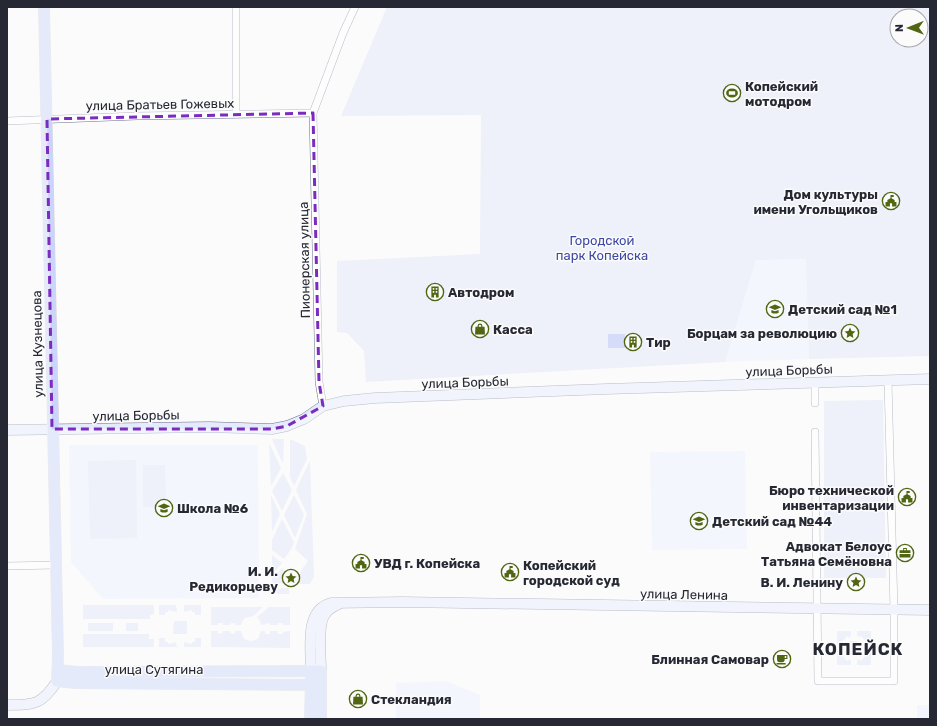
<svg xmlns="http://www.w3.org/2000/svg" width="937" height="726" viewBox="0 0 937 726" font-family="Rubik,sans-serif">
<rect width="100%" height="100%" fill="#fbfbfb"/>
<g fill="#ebeffe">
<polygon points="806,259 809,359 725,362 756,260"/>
<polygon points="69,445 258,445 259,598 103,599 71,562"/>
<polygon points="745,451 747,549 652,550 650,452"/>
<polygon points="446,681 480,695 480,719 396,719 396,683"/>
<rect x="917" y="705" width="13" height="14"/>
</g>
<g fill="#dee3f8" fill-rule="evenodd">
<path d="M387,7H930V356L809,359L806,259L756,260L725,362L366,382L364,351L347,333L337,332V261L480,254L481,115L341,116ZM897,16H921V40H897Z"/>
<polygon points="883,400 886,578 824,578 824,401"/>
<polygon points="272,439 284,439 283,464"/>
<polygon points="290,439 305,446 307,459 294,486 290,477"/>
<polygon points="269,443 281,468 271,486"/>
<polygon points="136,460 137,538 90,539 88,461"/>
<polygon points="310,461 314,577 310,584 300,584 300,572 308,561 295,549 307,514 296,490"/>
<polygon points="143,465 165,465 166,507 143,507"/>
<polygon points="283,473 292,490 282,511 272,491"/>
<polygon points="271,495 280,514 272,532"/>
<polygon points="294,495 304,515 295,538 284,515"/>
<polygon points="282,519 294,542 292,548 284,559 272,550 272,540"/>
<polygon points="272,555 282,563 272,574"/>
<polygon points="282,568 288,574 288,583 273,584 272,579"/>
<polygon points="282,588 289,588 289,594 278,594 274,591"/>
<polygon points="83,605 154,605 154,614 150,615 150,619 83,619"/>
<polygon points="159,605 176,605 177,612 168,610 168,612 165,612 165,615 159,615"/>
<polygon points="184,605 201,605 201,615 195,615 195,612 192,612 192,610 184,612"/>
<path d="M211,607H263C260,609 256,614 253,616C246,618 243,617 241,625H236L235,623H231L230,625H223V623H218V625H211Z"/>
<polygon points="269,607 290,607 290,625 283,625 283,623 278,623 278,625 270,625 270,623 261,625 260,621 257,617"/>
<polygon points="174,621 187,621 187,634 173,634"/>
<rect x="88" y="623" width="25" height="8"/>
<rect x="126" y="623" width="12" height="8"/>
<polygon points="211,631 218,631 218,634 223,633 223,631 230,631 230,633 235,634 235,631 241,631 244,639 251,641 258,639 261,631 265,631 265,634 270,634 270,631 278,631 278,634 283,634 283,632 290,631 290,648 211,647"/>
<polygon points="837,631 851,631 851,636 849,638 847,636 842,642 843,644 842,645 837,645"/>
<polygon points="857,631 871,631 871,645 867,645 865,643 866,641 861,636 859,637 857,635"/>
<polygon points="83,634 149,634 149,639 154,639 154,647 83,647"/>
<polygon points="159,638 165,638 165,642 168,642 168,644 176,642 177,647 159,647"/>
<polygon points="195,638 201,638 201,647 184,647 184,642 192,644 192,642 195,642"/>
<polygon points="837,651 841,651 843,653 842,655 847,661 849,659 851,661 851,665 837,665"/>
<polygon points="866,651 871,651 871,665 857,665 857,661 859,659 861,661 866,655 865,653"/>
</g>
<g fill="#a6b5f6">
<rect x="608" y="334" width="17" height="14"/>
<circle cx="854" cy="648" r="7"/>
</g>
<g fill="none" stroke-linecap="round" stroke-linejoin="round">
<defs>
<g id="street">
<polyline points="236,7 236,114"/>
<polyline points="7,121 137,116 313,113"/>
<polyline points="815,382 815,403"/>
<polyline points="323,406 319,382 313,113 343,33 355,7"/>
<polyline points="815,432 818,681 894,681 894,610 888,381"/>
<polyline points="7,566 55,565"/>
</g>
<g id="secondary">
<polyline points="7,430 209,427 272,429 287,426 304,419 323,406 344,401 375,398 606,389 930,379"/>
<path d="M311,671C311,649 304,610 331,603L402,602L930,610"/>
<path d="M321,671C321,658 318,630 323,618C326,611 332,607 339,604"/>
<path d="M7,705C34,705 42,705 57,681"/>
</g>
<g id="primary">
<polyline points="44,7 58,656 57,681 75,683 321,685"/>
<polyline points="58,670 78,672 321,671 321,719"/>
<polyline points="310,719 311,678"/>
</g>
</defs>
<use href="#street" stroke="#6c728b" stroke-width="8"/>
<use href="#secondary" stroke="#6c728b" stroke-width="11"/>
<use href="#primary" stroke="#d8d8da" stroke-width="12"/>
<use href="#street" stroke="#fff" stroke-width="7"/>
<use href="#secondary" stroke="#e5eafd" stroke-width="10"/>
<use href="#primary" stroke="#cbd4fb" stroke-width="11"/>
</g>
<path d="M0 0H937V726H0ZM313,113L319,382L323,406L287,426L272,429H52L47,119Z" fill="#fbfbfb" fill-opacity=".55" fill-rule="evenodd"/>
<path fill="none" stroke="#7b2cbf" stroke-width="3" stroke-dasharray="8 5" stroke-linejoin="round" d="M313,113L319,382L323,406L287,426L272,429H52L47,119Z"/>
<defs>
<symbol id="stadium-ring" viewBox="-11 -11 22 22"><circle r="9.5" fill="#fbfbfb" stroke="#506613" stroke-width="1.5"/><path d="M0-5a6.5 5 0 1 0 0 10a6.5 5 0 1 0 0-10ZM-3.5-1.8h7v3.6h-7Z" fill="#506613"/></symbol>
<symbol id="civic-ring" viewBox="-11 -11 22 22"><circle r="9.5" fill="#fbfbfb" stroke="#506613" stroke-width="1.5"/><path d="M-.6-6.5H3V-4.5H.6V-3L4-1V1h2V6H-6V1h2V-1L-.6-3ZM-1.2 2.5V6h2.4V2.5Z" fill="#506613"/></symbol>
<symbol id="building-ring" viewBox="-11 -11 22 22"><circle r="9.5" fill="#fbfbfb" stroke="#506613" stroke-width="1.5"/><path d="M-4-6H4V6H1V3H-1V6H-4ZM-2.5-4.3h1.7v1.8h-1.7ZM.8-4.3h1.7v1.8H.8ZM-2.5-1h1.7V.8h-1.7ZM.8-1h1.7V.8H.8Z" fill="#506613"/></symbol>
<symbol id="school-ring" viewBox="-11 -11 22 22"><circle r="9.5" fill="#fbfbfb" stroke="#506613" stroke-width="1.5"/><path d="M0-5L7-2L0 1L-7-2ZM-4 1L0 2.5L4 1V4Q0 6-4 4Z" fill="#506613"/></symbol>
<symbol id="shop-ring" viewBox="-11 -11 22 22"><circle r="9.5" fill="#fbfbfb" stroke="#506613" stroke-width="1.5"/><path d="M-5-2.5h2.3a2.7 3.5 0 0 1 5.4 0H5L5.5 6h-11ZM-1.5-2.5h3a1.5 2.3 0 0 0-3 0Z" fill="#506613"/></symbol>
<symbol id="sight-ring" viewBox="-11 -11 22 22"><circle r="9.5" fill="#fbfbfb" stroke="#506613" stroke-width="1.5"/><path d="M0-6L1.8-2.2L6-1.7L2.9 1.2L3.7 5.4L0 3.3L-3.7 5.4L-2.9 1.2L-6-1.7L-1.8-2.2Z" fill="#506613"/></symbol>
<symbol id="office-ring" viewBox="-11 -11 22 22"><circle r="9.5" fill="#fbfbfb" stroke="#506613" stroke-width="1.5"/><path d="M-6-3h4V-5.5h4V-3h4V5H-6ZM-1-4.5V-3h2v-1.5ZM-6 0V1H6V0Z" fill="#506613"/></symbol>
<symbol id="cafe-ring" viewBox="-11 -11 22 22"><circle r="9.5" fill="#fbfbfb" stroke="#506613" stroke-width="1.5"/><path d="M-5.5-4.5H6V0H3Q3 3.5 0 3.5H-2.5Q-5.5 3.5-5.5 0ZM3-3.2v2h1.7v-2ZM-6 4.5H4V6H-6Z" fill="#506613"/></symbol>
</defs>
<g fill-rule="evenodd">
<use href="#stadium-ring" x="722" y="83" width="20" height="20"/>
<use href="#civic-ring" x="881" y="191" width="20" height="20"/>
<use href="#building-ring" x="425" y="282" width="20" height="20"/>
<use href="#school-ring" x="765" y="299" width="20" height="20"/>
<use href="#shop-ring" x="470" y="319" width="20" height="20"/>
<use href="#sight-ring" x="840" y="323" width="20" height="20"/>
<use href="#building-ring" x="623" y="332" width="20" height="20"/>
<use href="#civic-ring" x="897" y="487" width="20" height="20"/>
<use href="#school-ring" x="154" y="498" width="20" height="20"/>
<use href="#school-ring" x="689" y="511" width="20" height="20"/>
<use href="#office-ring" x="895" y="543" width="20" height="20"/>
<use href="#civic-ring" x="351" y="553" width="20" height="20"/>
<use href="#civic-ring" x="500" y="562" width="20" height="20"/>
<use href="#sight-ring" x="281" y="568" width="20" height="20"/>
<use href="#sight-ring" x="846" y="572" width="20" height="20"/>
<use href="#cafe-ring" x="772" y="649" width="20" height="20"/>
<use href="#shop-ring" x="348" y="689" width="20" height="20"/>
</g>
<g text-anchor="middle" stroke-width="3" stroke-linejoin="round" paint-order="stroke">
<g font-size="13" font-weight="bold" fill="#262934" stroke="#fbfbfb" text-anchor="start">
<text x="745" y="91">Копейский<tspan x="745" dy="15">мотодром</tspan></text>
<text x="878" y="199" text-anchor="end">Дом культуры<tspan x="878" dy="15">имени Угольщиков</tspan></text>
<text x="448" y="297">Автодром</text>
<text x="788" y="314">Детский сад №1</text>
<text x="493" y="334">Касса</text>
<text x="837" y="338" text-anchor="end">Борцам за революцию</text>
<text x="646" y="347">Тир</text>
<text x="894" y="495" text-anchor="end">Бюро технической<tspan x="894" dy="15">инвентаризации</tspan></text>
<text x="177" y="513">Школа №6</text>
<text x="712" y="526">Детский сад №44</text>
<text x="892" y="551" text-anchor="end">Адвокат Белоус<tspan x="892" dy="15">Татьяна Семёновна</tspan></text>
<text x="374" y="568">УВД г. Копейска</text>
<text x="523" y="570">Копейский<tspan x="523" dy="15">городской суд</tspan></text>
<text x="278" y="576" text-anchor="end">И. И.<tspan x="278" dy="15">Редикорцеву</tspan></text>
<text x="843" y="587" text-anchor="end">В. И. Ленину</text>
<text x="769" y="664" text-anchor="end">Блинная Самовар</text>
<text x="371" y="704">Стекландия</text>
</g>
<g font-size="13" fill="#262934" stroke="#fbfbfb">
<text transform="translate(160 104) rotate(-1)" y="5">улица Братьев Гожевых</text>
<text transform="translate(304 260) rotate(-91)" y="5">Пионерская улица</text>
<text transform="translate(37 344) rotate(-91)" y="5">улица Кузнецова</text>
<text transform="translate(789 370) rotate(-2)" y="5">улица Борьбы</text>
<text transform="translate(465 382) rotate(-2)" y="5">улица Борьбы</text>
<text transform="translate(136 415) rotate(-1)" y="5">улица Борьбы</text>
<text transform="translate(684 594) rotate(1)" y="5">улица Ленина</text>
<text x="154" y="674">улица Сутягина</text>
</g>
<g font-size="13" fill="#3d48a5" stroke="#fbfbfb">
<text x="602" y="245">Городской<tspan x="602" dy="15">парк Копейска</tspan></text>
</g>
<g font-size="17" font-weight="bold" letter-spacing="1" fill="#262934" stroke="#fbfbfb">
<text x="858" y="655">КОПЕЙСК</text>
</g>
</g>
<rect width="937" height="726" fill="none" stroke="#262934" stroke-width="16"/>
<g transform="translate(909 28) rotate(269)"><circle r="19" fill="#fbfbfb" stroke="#a6a7ab"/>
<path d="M0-3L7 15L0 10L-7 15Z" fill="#506613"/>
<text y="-6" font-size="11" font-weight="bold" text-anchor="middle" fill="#262934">N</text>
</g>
</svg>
